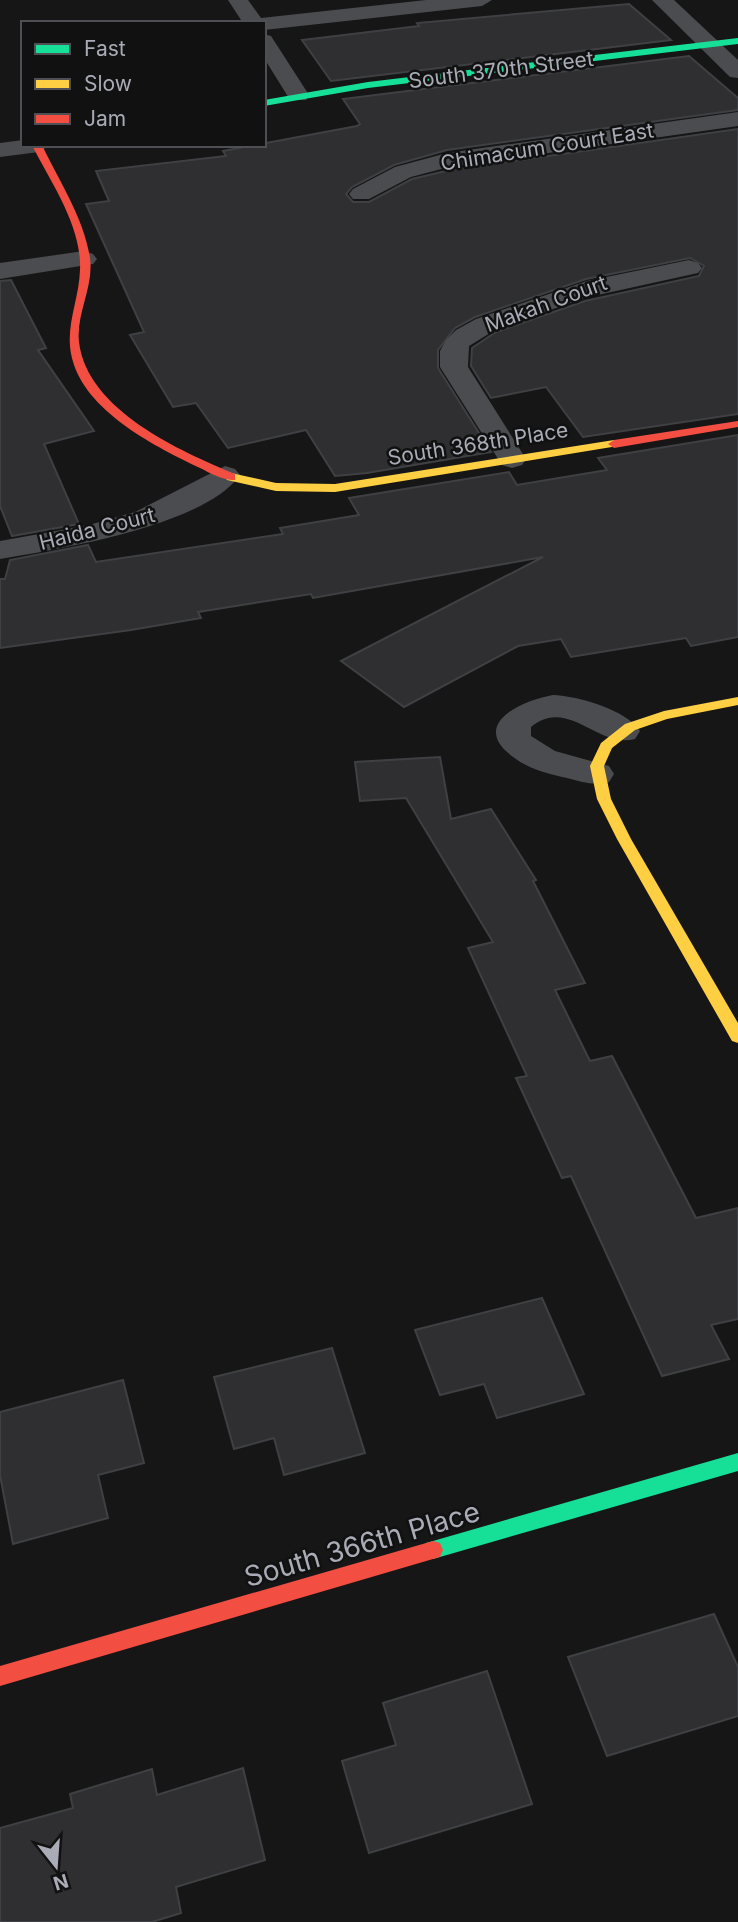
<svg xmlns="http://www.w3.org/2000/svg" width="738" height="1922" viewBox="0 0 738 1922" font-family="Inter,sans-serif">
<rect width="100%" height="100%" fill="#161617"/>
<g fill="#2f2f31" stroke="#3f4043" stroke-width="2">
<polygon points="629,4 671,40 331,81 302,40 419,26 417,23"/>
<polygon points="689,56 738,98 738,110 447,150 394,165 352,187 346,194 353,202 369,202 412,179 450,170 738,129 738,414 583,437 546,387 491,398 471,366 472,348 496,332 585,301 699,276 704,266 690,258 586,279 475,317 455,328 438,350 438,368 491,452 367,473 335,476 306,430 228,448 196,403 173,407 130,335 144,332 86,204 109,201 96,171 226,156 223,151 357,126 360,124 343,99"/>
<polygon points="11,280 46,348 38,350 94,431 44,444 79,524 12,536 0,506 0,281"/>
<polygon points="738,435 738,637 691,646 686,638 571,657 561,639 518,646 404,707 341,661 543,557 313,598 311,594 198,612 201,618 131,630 0,648 0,579 5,579 10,560 88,545 96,562 283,534 280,528 359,515 349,498 509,472 517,485 607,470 598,458"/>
<polygon points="440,757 451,819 491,809 536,880 533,881 585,983 555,990 590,1061 612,1056 696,1218 738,1208 738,1319 711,1325 729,1359 662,1376 571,1176 562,1178 516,1078 527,1076 468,948 493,942 406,798 360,801 355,762"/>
<polygon points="542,1298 584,1394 497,1418 484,1384 440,1395 415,1330"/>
<polygon points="332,1348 365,1453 284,1475 274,1438 234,1449 214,1377"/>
<polygon points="123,1380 144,1463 98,1475 108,1518 13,1544 0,1475 0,1412"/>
<polygon points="714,1614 738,1667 738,1716 607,1756 568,1657"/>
<polygon points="487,1671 532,1804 369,1853 342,1761 396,1745 383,1703"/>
<polygon points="243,1768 265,1860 176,1887 181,1913 152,1922 0,1922 0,1828 73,1808 70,1794 152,1769 157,1795"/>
</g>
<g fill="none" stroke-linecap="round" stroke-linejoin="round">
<g fill="#4b4c4f" fill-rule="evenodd">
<polygon points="228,0 248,0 261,18 426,0 492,0 482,6 264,30 264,23 243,23"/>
<polygon points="652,0 674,0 738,60 738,78 730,77"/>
<polygon points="264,34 271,36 309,95 306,100 290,100 287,95 264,58"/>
<polygon points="738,112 738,126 449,167 411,177 369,199 353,199 349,194 353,189 395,167 447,153"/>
<polygon points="23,140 23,145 50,145 39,152 0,157 0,143"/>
<polygon points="84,251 93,254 97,259 93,264 0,279 0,263"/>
<polygon points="689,260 698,263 702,268 698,273 584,298 495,330 469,346 468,367 526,459 522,465 512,468 502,465 440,367 440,351 446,340 456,330 476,319 587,281"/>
<path d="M225,466L235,469L240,475C204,526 59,549 0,559V541L89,525L135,512Z"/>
<path d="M553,695C578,696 627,710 640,731L635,739C598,749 568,696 531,727V736L555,751L609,766L614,774L609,782C594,786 582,782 567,778C550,774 531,770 516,759C467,726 519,701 553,695Z"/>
</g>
<g fill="#16e098" fill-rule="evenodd">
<polygon points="738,38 738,44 368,88 264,106 264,100 368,82"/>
<polygon points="738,1453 738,1471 433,1559 426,1557 423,1550 426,1543 433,1541"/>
</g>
<g fill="#ffcf43" fill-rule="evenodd">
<polygon points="614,440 618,442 618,446 335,492 276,491 227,480 225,477 231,473 276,483 335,484"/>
<polygon points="738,697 738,705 667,719 635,730 612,748 604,766 611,799 631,839 738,1023 738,1043 732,1041 617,839 597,799 590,766 601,743 625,724 664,711"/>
</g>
<g fill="#f24e42" fill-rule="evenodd">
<path d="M32,145H42C59,181 84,218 90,258C94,287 76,313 79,342C87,410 180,451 235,474V480C224,481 210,473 200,468C156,447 91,414 74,365C62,331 79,303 80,270C82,226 51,183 32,145Z"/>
<polygon points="738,421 738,427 614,448 608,444 614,440"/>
<polygon points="433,1541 440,1543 443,1550 440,1557 433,1559 0,1686 0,1666"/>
</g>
</g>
<g text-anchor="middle" stroke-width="5" stroke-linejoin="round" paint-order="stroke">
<g font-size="21" fill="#a9acb6" stroke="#111112">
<text transform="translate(501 70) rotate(-7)" y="7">South 370th Street</text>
<text transform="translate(547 147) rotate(-9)" y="7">Chimacum Court East</text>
<text transform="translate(546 304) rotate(-20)" y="7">Makah Court</text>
<text transform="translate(478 444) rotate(-9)" y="7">South 368th Place</text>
<text transform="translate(97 529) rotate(-14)" y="7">Haida Court</text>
</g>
<g font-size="28" fill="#a9acb6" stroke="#111112">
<text transform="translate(362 1544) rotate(-16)" y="10">South 366th Place</text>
</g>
</g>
<rect x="21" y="21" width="245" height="126" fill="#111112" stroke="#4e4f54" stroke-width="2"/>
<rect x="35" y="44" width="35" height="10" fill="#16e098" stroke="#4e4f54" stroke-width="2"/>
<text x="84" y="56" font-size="21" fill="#a9acb6">Fast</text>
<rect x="35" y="79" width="35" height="10" fill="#ffcf43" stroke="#4e4f54" stroke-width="2"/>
<text x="84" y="91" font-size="21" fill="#a9acb6">Slow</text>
<rect x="35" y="114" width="35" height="10" fill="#f24e42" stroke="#4e4f54" stroke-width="2"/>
<text x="84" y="126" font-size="21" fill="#a9acb6">Jam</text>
<g transform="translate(56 1866) rotate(163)" stroke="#111112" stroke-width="5" paint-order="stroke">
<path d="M0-5L12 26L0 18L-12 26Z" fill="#a9acb6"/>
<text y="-10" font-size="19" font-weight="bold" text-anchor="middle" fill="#a9acb6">N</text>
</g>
</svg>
